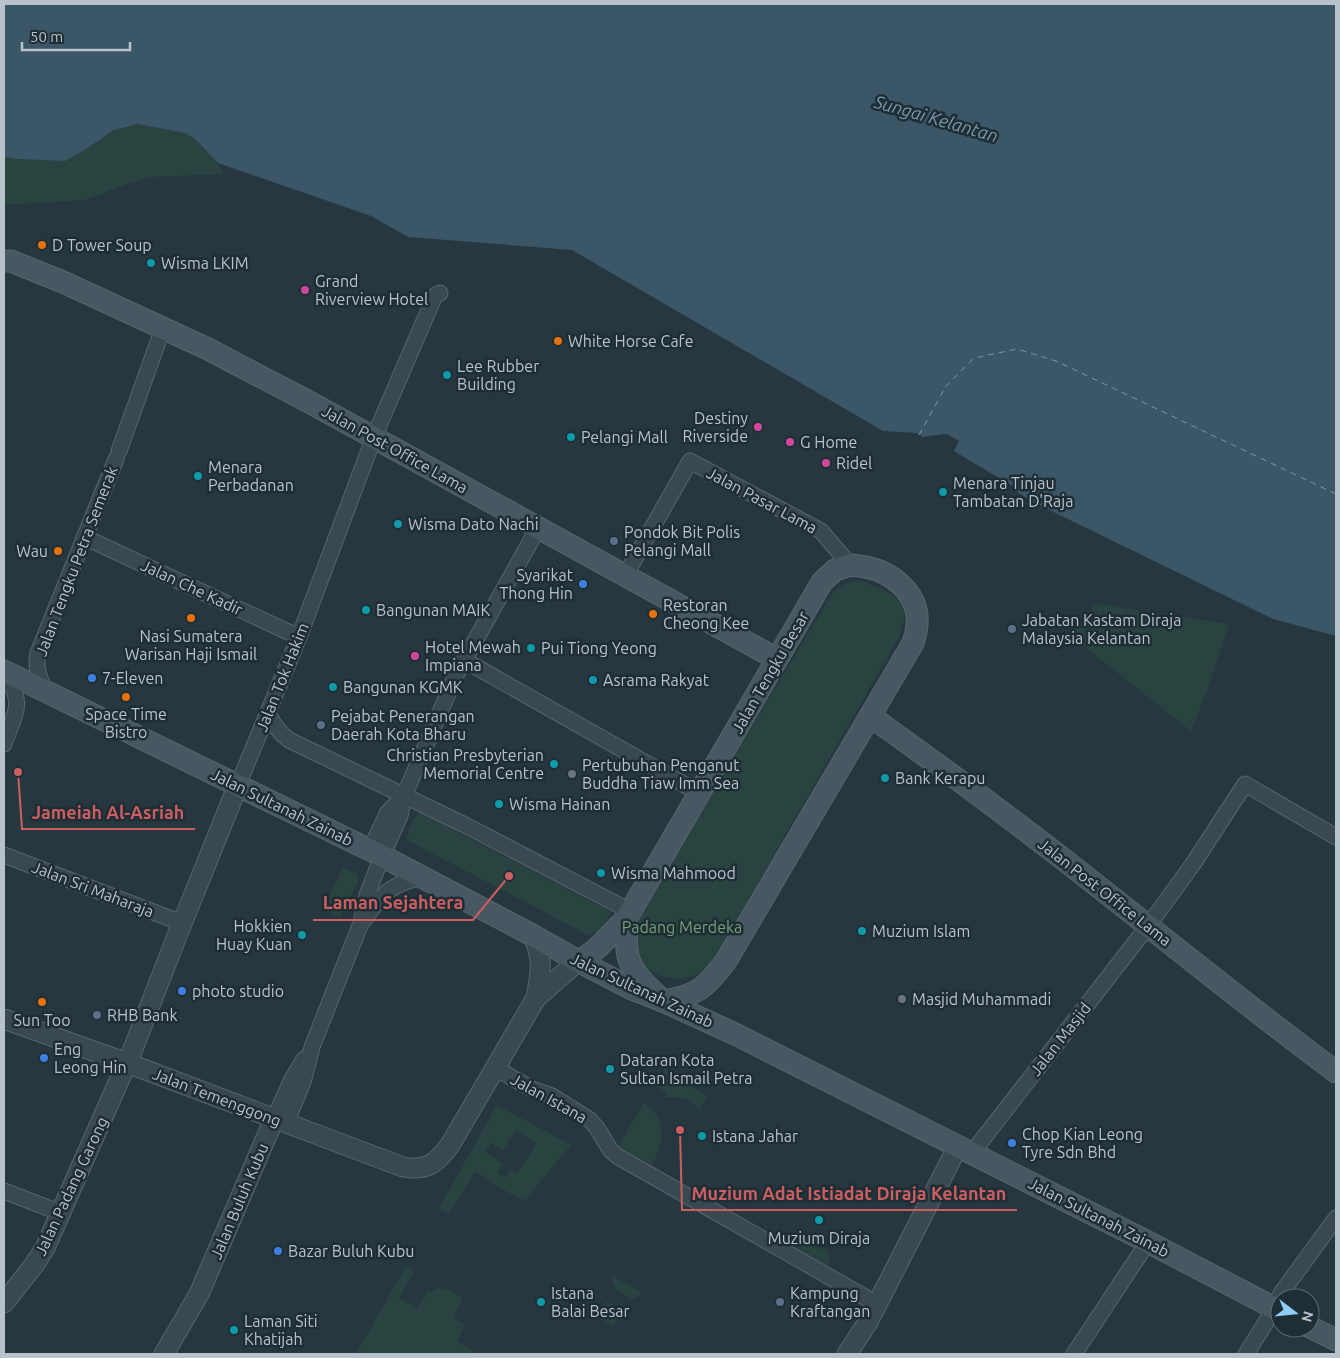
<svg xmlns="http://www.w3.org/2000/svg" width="1340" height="1358" viewBox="0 0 1340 1358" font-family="Ubuntu,sans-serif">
<rect width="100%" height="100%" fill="#263740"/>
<g fill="#294340" fill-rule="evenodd">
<polygon points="138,124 185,133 195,139 218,163 223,174 151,177 127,184 85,200 4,205 4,157 17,159 65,161 88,148 115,130"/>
<path d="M860,581C876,585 901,594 904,613C905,621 901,630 899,637L716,956C712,962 707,968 700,973C680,985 645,977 636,954C634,948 635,928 637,922C638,917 641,912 643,908L830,597C840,585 844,582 860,581Z"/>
<polygon points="1096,604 1229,624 1206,693 1191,731 1086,648 1072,634"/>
<path d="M420,813L423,814L612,912C605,921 600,933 588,935L407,840C408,830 412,818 420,813Z"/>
<polygon points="343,867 358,875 359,880 340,917 323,908"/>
<path d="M665,1068L707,1096L699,1109C684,1095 684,1098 665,1097L667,1093L654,1086Z"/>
<path d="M644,1103C669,1120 663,1142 652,1165L618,1147Z"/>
<path d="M497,1105L571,1145L525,1200L519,1199L475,1172L449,1214L439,1208ZM516,1130L536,1144L517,1173L510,1170L505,1178L497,1172L502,1164L485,1152L491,1143L503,1150Z"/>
<path d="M806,1238L810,1239L809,1242L822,1250L824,1247C830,1253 830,1259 828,1266L789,1244L798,1239Z"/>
<path d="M406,1266L414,1271L399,1298L417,1309L428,1290L432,1293C442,1282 453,1293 463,1298L453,1318L465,1325L457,1341L472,1350L475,1354H356Z"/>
<polygon points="612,1276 613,1276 643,1294 632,1299 617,1290 611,1279"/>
<path d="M607,1302L611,1303L622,1311V1314L614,1325H611L599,1318C598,1313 602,1305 607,1302Z"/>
</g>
<polygon fill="#3a5667" points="4,4 1336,4 1336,636 1273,619 1035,503 1017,492 1011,485 953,451 959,441 946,434 923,437 916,433 883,431 572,250 408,237 371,216 218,163 195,139 185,133 138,124 114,130 88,148 65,161 17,159 4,157"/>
<polygon fill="#263740" points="916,433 923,437 946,434 959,441 954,451 1011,486 1010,488 952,453 951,450 956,442 946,436 923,440 914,435"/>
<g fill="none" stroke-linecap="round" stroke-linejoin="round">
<polyline stroke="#7799ad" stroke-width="1" stroke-dasharray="6 5" stroke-linecap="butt" points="919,435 946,386 974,358 1017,349 1056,361 1336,494"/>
<defs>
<g id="minor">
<polyline points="119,451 163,328"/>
<polyline points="84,537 299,637"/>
<polyline points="625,576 690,461 821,531 850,565"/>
<polyline points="464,660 699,793"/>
<path d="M4,674C26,703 15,713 4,744"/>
<path d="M46,692C39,678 35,668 38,653L116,459"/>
<path d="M268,713C273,724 279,733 289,740L467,826L630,911"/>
<polyline points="238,785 299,637 374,437 433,300 436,295 440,293"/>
<polyline points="370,850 388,812 404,796"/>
<polyline points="4,855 182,923"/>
<path d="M364,920C383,893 389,885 422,877"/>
<polyline points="495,1068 532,1089 552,1096 590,1120 597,1128 611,1151 617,1156 877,1304"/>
<polyline points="274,1119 292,1079 304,1059"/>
<polyline points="286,1123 303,1082 312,1047 361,923 367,895 382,856 400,816 404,796 456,675 538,528"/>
<polyline points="972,1153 1148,926 1193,864 1245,784 1336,837"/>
<polyline points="4,1191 61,1213"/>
<polyline points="1074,1354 1148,1242"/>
<polyline points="1246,1354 1266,1322 1282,1292 1336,1218"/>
</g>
<g id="tertiary">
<path d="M534,936C543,962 541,971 536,998"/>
<path d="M4,1019L127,1063L403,1167C427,1171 436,1164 450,1145L536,998L578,961"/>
<polyline points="4,1303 34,1265 45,1248 133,1049 177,936 238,785"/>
<polyline points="164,1354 199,1294 274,1119"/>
<polyline points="847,1354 868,1322 958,1146"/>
</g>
<g id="secondary">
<polyline points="4,261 11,261 63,282 208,349 311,403 777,659"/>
<path d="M850,565C857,566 864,566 870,568C892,573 915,592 917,616C918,626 916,634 913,643L726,961C706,988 696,996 663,1001C648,986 629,972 627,950C626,940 626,929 626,919L822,582L835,570Z"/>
<polyline points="4,671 382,856 534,936 578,961 632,989 663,1001 737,1035 1148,1242 1280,1311"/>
<path d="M870,716C943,768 1015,821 1086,877C1169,942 1251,1009 1336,1072"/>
<path d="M578,961C599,951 609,934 626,919"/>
<polyline points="1310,1327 1336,1340"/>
</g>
</defs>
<use href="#minor" stroke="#58656d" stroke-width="17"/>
<use href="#tertiary" stroke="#58656d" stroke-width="21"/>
<use href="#secondary" stroke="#58656d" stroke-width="23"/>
<use href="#minor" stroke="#3a4850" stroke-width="15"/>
<use href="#tertiary" stroke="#3a4850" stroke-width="19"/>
<use href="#secondary" stroke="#485863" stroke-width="21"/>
</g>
<g fill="#e8710a" stroke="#1f2d35" stroke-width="2">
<circle cx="42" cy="245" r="5"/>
<circle cx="558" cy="341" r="5"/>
<circle cx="58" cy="551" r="5"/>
<circle cx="653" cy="614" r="5"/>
<circle cx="191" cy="618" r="5"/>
<circle cx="126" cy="697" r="5"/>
<circle cx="42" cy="1002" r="5"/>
</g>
<g fill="#0f9aa8" stroke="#1f2d35" stroke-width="2">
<circle cx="151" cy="263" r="5"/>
<circle cx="447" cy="375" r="5"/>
<circle cx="571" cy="437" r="5"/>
<circle cx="198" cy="476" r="5"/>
<circle cx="943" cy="492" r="5"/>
<circle cx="398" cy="524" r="5"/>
<circle cx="366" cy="610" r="5"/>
<circle cx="531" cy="648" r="5"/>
<circle cx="593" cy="680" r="5"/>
<circle cx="333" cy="687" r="5"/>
<circle cx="554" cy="764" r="5"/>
<circle cx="885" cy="778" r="5"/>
<circle cx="499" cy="804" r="5"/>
<circle cx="601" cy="873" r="5"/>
<circle cx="862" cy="931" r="5"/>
<circle cx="302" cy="935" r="5"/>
<circle cx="610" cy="1069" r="5"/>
<circle cx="702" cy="1136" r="5"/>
<circle cx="819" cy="1220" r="5"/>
<circle cx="541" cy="1302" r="5"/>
<circle cx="234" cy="1330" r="5"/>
</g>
<g fill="#d1479c" stroke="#1f2d35" stroke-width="2">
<circle cx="305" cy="290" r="5"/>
<circle cx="758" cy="427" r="5"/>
<circle cx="790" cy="442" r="5"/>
<circle cx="826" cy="463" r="5"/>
<circle cx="415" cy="656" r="5"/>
</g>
<g fill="#5c6f8a" stroke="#1f2d35" stroke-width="2">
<circle cx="614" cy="541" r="5"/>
<circle cx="1012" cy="629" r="5"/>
<circle cx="321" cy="725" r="5"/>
<circle cx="97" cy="1015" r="5"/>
<circle cx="780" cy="1302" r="5"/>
</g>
<g fill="#3f7fe0" stroke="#1f2d35" stroke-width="2">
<circle cx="583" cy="584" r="5"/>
<circle cx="92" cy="678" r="5"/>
<circle cx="182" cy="991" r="5"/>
<circle cx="44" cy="1058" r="5"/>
<circle cx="1012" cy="1143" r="5"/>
<circle cx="278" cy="1251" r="5"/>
</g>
<g fill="#6b7280" stroke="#1f2d35" stroke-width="2">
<circle cx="572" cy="774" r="5"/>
<circle cx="902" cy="999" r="5"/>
</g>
<g text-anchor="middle" stroke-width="5" stroke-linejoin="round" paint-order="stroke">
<g font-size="16" fill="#b7c2ca" stroke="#1f2d35" text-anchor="start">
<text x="52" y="251">D Tower Soup</text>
<text x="161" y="269">Wisma LKIM</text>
<text x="315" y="287">Grand<tspan x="315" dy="18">Riverview Hotel</tspan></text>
<text x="568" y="347">White Horse Cafe</text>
<text x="457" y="372">Lee Rubber<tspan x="457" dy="18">Building</tspan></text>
<text x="748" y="424" text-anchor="end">Destiny<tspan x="748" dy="18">Riverside</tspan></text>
<text x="581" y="443">Pelangi Mall</text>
<text x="800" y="448">G Home</text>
<text x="836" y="469">Ridel</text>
<text x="208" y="473">Menara<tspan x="208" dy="18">Perbadanan</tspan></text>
<text x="953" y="489">Menara Tinjau<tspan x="953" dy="18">Tambatan D'Raja</tspan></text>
<text x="408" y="530">Wisma Dato Nachi</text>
<text x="624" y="538">Pondok Bit Polis<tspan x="624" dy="18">Pelangi Mall</tspan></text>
<text x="48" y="557" text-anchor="end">Wau</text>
<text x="573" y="581" text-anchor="end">Syarikat<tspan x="573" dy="18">Thong Hin</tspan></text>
<text x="663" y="611">Restoran<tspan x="663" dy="18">Cheong Kee</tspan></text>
<text x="376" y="616">Bangunan MAIK</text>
<text x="1022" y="626">Jabatan Kastam Diraja<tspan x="1022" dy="18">Malaysia Kelantan</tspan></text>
<text x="191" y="642" text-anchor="middle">Nasi Sumatera<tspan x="191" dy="18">Warisan Haji Ismail</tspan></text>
<text x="425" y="653">Hotel Mewah<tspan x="425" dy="18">Impiana</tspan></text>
<text x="541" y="654">Pui Tiong Yeong</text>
<text x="102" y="684">7-Eleven</text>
<text x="603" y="686">Asrama Rakyat</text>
<text x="343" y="693">Bangunan KGMK</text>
<text x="126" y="720" text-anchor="middle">Space Time<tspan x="126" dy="18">Bistro</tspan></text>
<text x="331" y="722">Pejabat Penerangan<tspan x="331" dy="18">Daerah Kota Bharu</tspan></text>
<text x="544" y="761" text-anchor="end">Christian Presbyterian<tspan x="544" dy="18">Memorial Centre</tspan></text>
<text x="582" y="771">Pertubuhan Penganut<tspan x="582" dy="18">Buddha Tiaw Imm Sea</tspan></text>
<text x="895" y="784">Bank Kerapu</text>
<text x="509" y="810">Wisma Hainan</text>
<text x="611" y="879">Wisma Mahmood</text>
<text x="292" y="932" text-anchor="end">Hokkien<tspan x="292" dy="18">Huay Kuan</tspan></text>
<text x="872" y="937">Muzium Islam</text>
<text x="192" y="997">photo studio</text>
<text x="912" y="1005">Masjid Muhammadi</text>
<text x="107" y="1021">RHB Bank</text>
<text x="42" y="1026" text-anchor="middle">Sun Too</text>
<text x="54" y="1055">Eng<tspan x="54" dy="18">Leong Hin</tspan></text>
<text x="620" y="1066">Dataran Kota<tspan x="620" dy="18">Sultan Ismail Petra</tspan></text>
<text x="1022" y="1140">Chop Kian Leong<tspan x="1022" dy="18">Tyre Sdn Bhd</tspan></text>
<text x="712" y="1142">Istana Jahar</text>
<text x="819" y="1244" text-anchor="middle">Muzium Diraja</text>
<text x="288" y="1257">Bazar Buluh Kubu</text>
<text x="551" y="1299">Istana<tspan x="551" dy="18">Balai Besar</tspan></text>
<text x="790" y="1299">Kampung<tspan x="790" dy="18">Kraftangan</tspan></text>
<text x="244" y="1327">Laman Siti<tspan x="244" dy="18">Khatijah</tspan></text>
</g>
<g font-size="16" fill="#b7c2ca" stroke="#1f2d35">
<text transform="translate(395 449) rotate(29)" y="6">Jalan Post Office Lama</text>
<text transform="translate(762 500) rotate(28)" y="6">Jalan Pasar Lama</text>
<text transform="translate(76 561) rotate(-69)" y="6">Jalan Tengku Petra Semerak</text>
<text transform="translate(192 587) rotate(25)" y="6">Jalan Che Kadir</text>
<text transform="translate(770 672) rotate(-60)" y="6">Jalan Tengku Besar</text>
<text transform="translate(282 677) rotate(-68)" y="6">Jalan Tok Hakim</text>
<text transform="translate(282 807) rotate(26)" y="6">Jalan Sultanah Zainab</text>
<text transform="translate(93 889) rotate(21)" y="6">Jalan Sri Maharaja</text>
<text transform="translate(1105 892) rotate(38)" y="6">Jalan Post Office Lama</text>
<text transform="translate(642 990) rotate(25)" y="6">Jalan Sultanah Zainab</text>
<text transform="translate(1060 1039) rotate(-52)" y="6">Jalan Masjid</text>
<text transform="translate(217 1097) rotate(21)" y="6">Jalan Temenggong</text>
<text transform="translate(549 1098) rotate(29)" y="6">Jalan Istana</text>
<text transform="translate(71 1186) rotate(-65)" y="6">Jalan Padang Garong</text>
<text transform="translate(239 1201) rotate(-67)" y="6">Jalan Buluh Kubu</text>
<text transform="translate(1099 1217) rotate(27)" y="6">Jalan Sultanah Zainab</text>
</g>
<g font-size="16" fill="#75a076" stroke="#1f2d35">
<text x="682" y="933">Padang Merdeka</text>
</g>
<g font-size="18" font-style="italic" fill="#7799ad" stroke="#1f2d35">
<text transform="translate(936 119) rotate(16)" y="6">Sungai Kelantan</text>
</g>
</g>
<path fill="none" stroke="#cb5e61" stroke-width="2" d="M18 772L22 829H195M509 876L473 920H313M680 1130L682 1210H1017"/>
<g fill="#cb5e61" stroke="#1f2d35" stroke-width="2">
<circle cx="18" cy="772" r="5"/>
<circle cx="509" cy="876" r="5"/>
<circle cx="680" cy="1130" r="5"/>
</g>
<g font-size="18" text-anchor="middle" font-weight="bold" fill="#cb5e61" stroke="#1f2d35" stroke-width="5" stroke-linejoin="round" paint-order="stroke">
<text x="108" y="819">Jameiah Al-Asriah</text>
<text x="393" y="909">Laman Sejahtera</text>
<text x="849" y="1200">Muzium Adat Istiadat Diraja Kelantan</text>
</g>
<rect width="1340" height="1358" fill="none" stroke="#b7c2ca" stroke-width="10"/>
<g transform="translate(1295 1313) rotate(106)"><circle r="24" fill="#1f2d35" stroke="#5c6971"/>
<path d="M0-4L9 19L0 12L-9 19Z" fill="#8fcdf7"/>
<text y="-8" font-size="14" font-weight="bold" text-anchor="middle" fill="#b7c2ca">N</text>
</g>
<path d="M22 42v8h108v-8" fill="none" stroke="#b7c2ca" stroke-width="2.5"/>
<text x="30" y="42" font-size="15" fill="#b7c2ca" stroke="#1f2d35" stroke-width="4" paint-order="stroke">50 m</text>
</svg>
